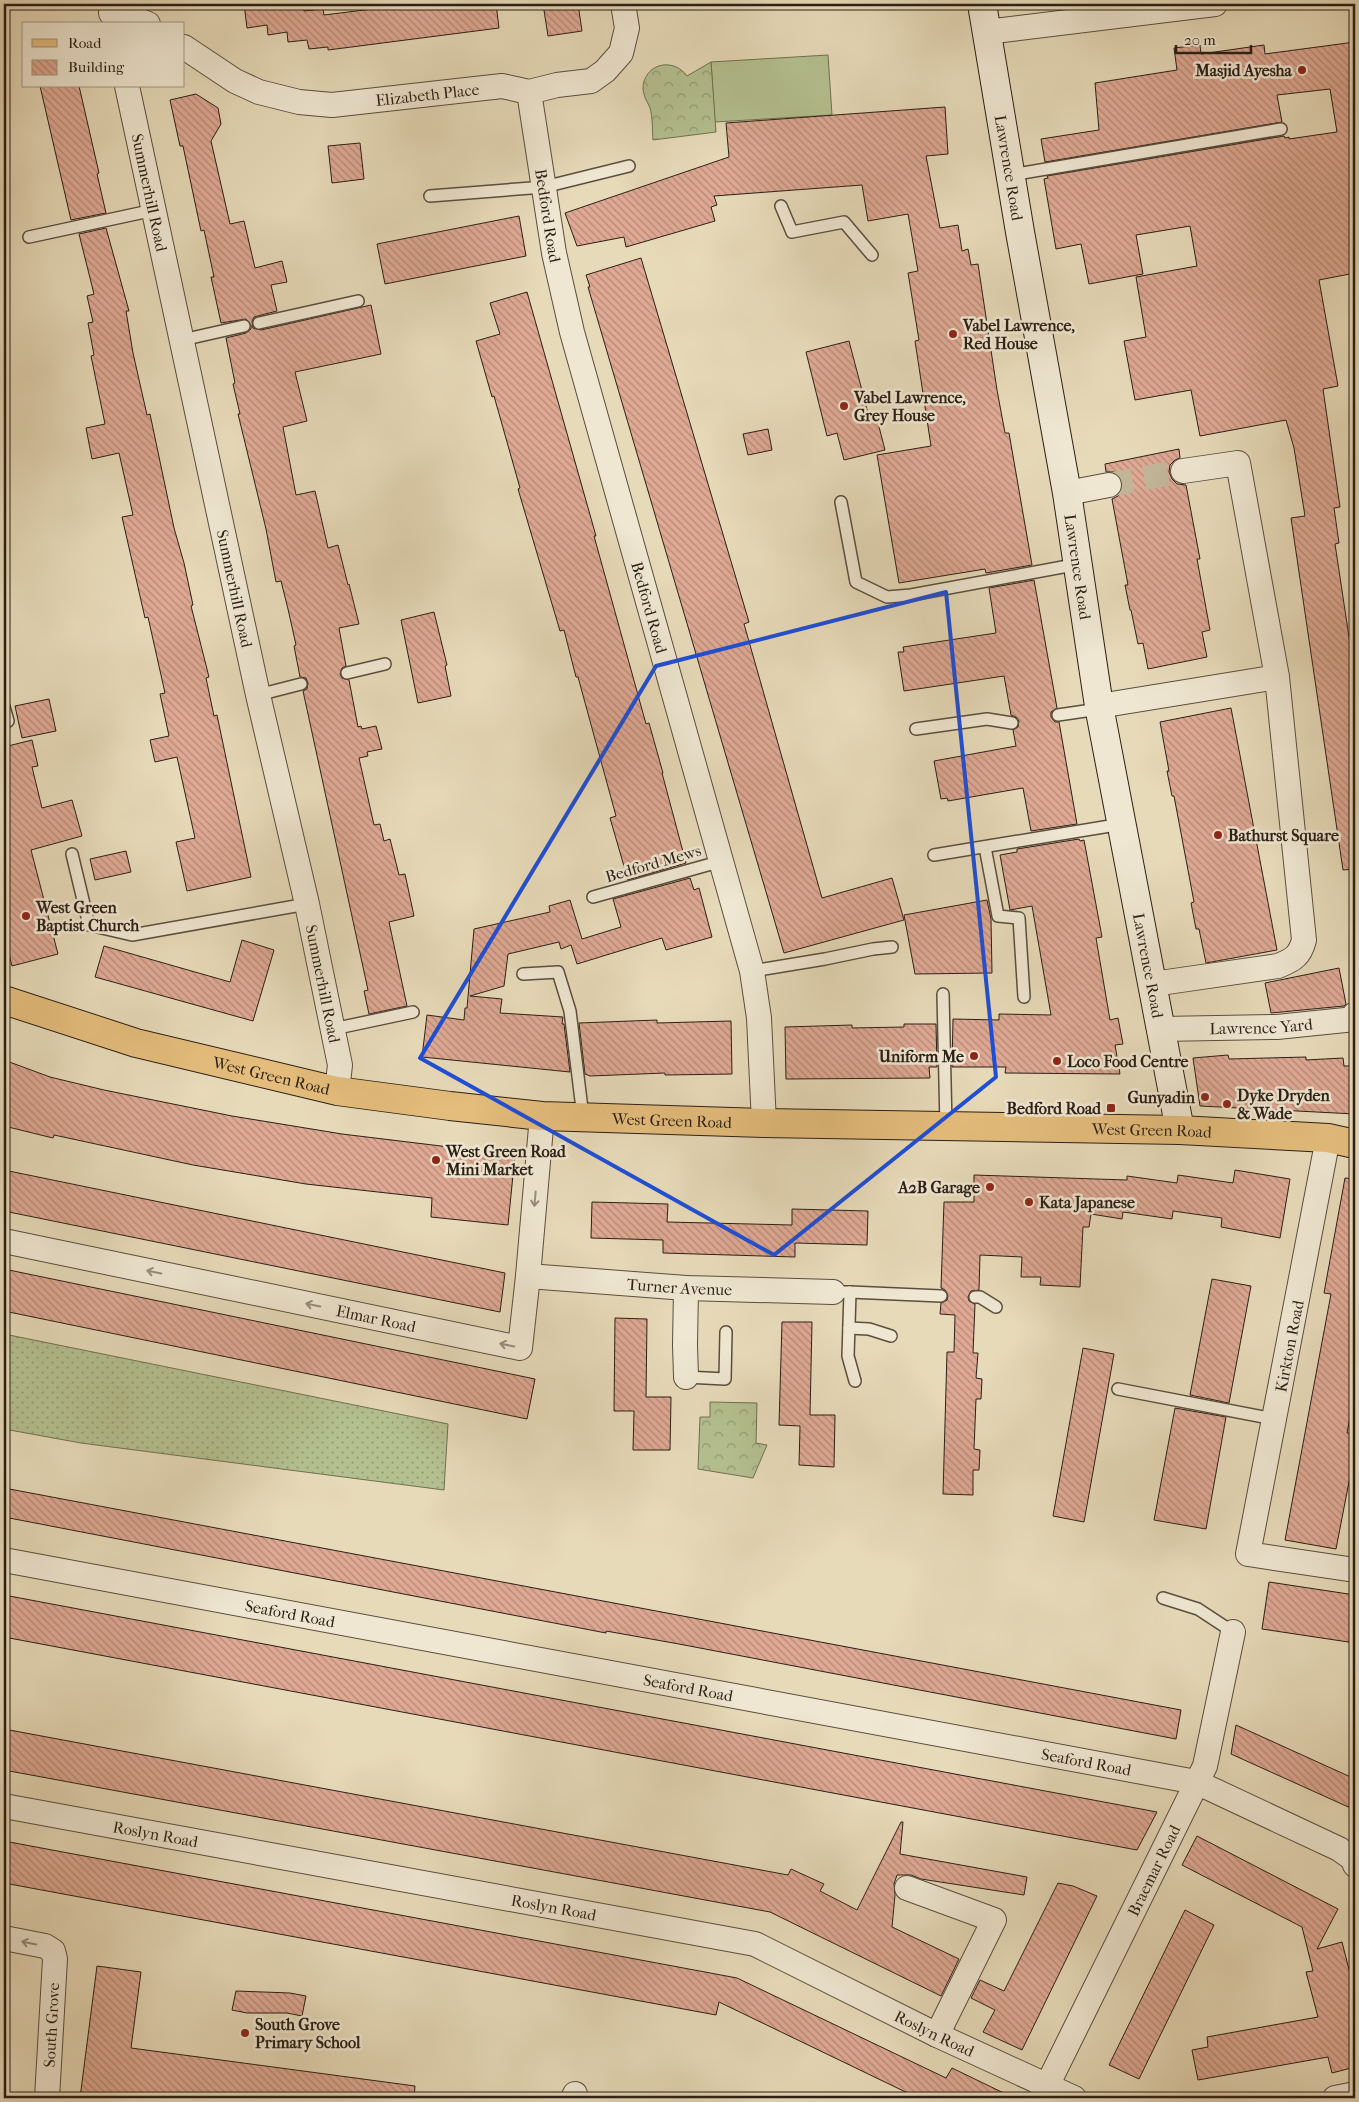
<svg xmlns="http://www.w3.org/2000/svg" width="1359" height="2102" viewBox="0 0 1359 2102" font-family="'IM FELL French Canon',serif">
<defs>
<pattern id="forest-crowns" width="20" height="18" patternUnits="userSpaceOnUse" patternTransform="scale(1.25)"><rect width="20" height="18" fill="#b4c090"/><path d="M2 6a3 3 0 1 1 6 0M12 15a3 3 0 1 1 6 0" fill="none" stroke="#939b74"/></pattern>
<pattern id="garden-dots" width="8" height="8" patternUnits="userSpaceOnUse" patternTransform="scale(1.25)"><rect width="8" height="8" fill="#b4c090"/><path d="M2 2h.1M6 6h.1" fill="none" stroke="#939b74" stroke-width="1.8" stroke-linecap="round"/></pattern>
<pattern id="building-back-hatch" width="6" height="6" patternUnits="userSpaceOnUse" patternTransform="scale(1.25)"><rect width="6" height="6" fill="#dfa994"/><path d="M-1 5l2 2M0 0l6 6M5-1l2 2" fill="none" stroke="#b58978"/></pattern>
</defs>
<rect width="100%" height="100%" fill="#e7dab9"/>
<filter id="stains"><feTurbulence type="fractalNoise" baseFrequency=".004" numOctaves="4"/><feColorMatrix values="0 0 0 0 .2 0 0 0 0 .09 0 0 0 0 .02 0 0 0 .5 -.17"/></filter>
<radialGradient id="worn" r=".72"><stop offset=".6" stop-color="#630" stop-opacity="0"/><stop offset="1" stop-color="#630" stop-opacity=".3"/></radialGradient>
<polygon fill="#b4c090" stroke="#707052" points="828,55 832,115 715,122 711,62"/>
<g fill="url(#forest-crowns)" stroke="#707052">
<path d="M711,62L716,132L653,140C652,130 653,118 650,108C649,104 645,100 644,94C640,81 649,67 663,65C673,64 681,68 687,76Z"/>
<polygon points="710,1402 757,1403 756,1443 767,1445 753,1478 698,1469 700,1417 710,1417"/>
</g>
<polygon fill="url(#garden-dots)" stroke="#707052" points="4,1334 448,1424 444,1490 81,1443 4,1429"/>
<g fill="url(#building-back-hatch)" stroke="#2b1f15">
<polygon points="244,4 303,4 304,11 323,9 324,15 413,4 496,4 499,28 328,50 328,47 309,49 307,40 288,42 287,32 268,35 267,25 247,28"/>
<polygon points="543,4 578,4 582,31 548,36"/>
<polygon points="1355,42 1355,273 1319,280 1338,386 1323,389 1340,507 1334,508 1339,543 1335,544 1355,677 1355,869 1343,870 1291,518 1305,516 1294,448 1286,420 1200,436 1191,390 1135,400 1124,341 1146,337 1136,277 1197,266 1190,226 1136,235 1143,274 1089,284 1081,244 1056,249 1044,179 1048,178 1047,176 1284,136 1285,138 1289,137 1289,139 1337,132 1330,89 1277,95 1282,122 1045,162 1041,139 1099,130 1095,83 1177,70 1174,48 1200,45 1201,54 1264,45 1265,54"/>
<polygon points="40,86 79,86 99,173 97,174 106,213 71,220"/>
<polygon points="196,94 218,108 221,124 211,141 230,224 244,221 255,268 282,261 287,282 271,285 277,311 254,317 252,321 253,328 261,330 371,305 381,354 295,372 307,421 283,427 296,495 315,491 328,548 338,545 348,585 349,584 359,624 339,628 346,666 342,668 340,674 342,678 349,680 358,727 361,726 362,729 376,726 382,749 367,752 368,756 359,758 374,825 380,824 384,841 390,839 399,875 405,874 414,916 389,922 407,1006 369,1014 364,991 368,990 303,691 307,689 308,683 306,678 300,677 294,646 296,645 288,609 281,581 276,582 266,529 238,414 240,414 233,384 235,383 226,338 246,333 251,329 251,325 246,319 221,323 211,277 214,277 204,230 201,231 183,146 180,146 170,100"/>
<polygon points="945,107 948,154 926,156 940,228 958,225 962,251 968,249 971,265 978,264 997,390 1005,433 1009,433 1032,565 986,573 985,569 899,583 877,455 931,446 915,341 919,340 908,273 918,271 908,214 868,221 862,185 714,196 717,205 711,207 715,221 626,247 624,237 577,246 565,213 729,157 726,123"/>
<polygon points="360,143 364,179 332,183 328,146"/>
<polygon points="519,216 526,256 385,284 377,244"/>
<polygon points="106,228 129,311 126,311 133,353 147,415 150,414 174,528 184,563 193,605 191,606 209,677 206,678 214,716 217,715 251,877 187,891 176,842 195,838 177,757 155,762 150,740 169,736 160,694 165,693 148,617 145,618 122,517 133,515 119,453 92,459 86,428 105,424 91,356 94,355 88,323 93,322 87,296 94,294 79,234"/>
<polygon points="641,258 749,622 744,624 822,898 892,878 904,920 784,953 588,287 590,287 586,275"/>
<polygon points="527,292 596,536 594,536 646,724 649,723 663,773 662,773 686,863 628,880 610,818 616,816 578,677 576,677 564,630 560,631 518,489 520,488 494,396 492,397 476,341 500,334 490,303"/>
<polygon points="849,341 870,421 877,419 885,450 844,460 837,433 827,436 806,352"/>
<polygon points="768,429 772,450 748,455 743,434"/>
<polygon points="1179,449 1180,458 1175,460 1170,465 1169,472 1172,479 1177,484 1186,485 1200,559 1197,559 1210,630 1202,632 1207,657 1148,669 1143,643 1138,644 1131,610 1130,610 1125,585 1128,585 1112,499 1118,496 1122,490 1122,482 1119,476 1114,472 1106,472 1105,464"/>
<polygon points="1034,580 1057,708 1051,712 1051,717 1055,722 1059,722 1077,824 1031,831 1023,788 948,801 947,798 941,799 934,761 1016,746 1013,730 1018,727 1019,721 1016,717 1011,715 1004,676 904,691 898,652 904,652 903,647 996,633 989,588"/>
<polygon points="434,612 447,665 445,666 451,696 418,703 401,620"/>
<polygon points="49,699 56,731 22,738 15,706"/>
<polygon points="1231,708 1277,950 1206,963 1199,929 1196,929 1191,903 1194,902 1174,796 1172,796 1167,771 1169,771 1160,722"/>
<polygon points="32,740 38,766 32,767 42,808 72,800 82,836 31,850 58,954 12,966 4,934 4,747"/>
<polygon points="1079,839 1080,841 1084,840 1102,937 1096,938 1110,1020 1118,1018 1123,1044 1115,1045 1120,1074 1005,1073 1006,1067 952,1067 953,1019 999,1020 999,1014 1051,1015 1032,906 1010,910 1000,855 1017,852 1017,849"/>
<polygon points="126,851 131,872 95,880 90,859"/>
<polygon points="690,878 694,890 699,888 712,937 666,950 662,938 577,964 571,945 561,949 559,942 508,954 504,986 470,996 502,999 500,1013 563,1017 562,1024 564,1024 570,1072 422,1057 427,1015 464,1020 465,1008 467,1008 474,929 550,912 549,906 570,900 582,939 621,927 613,899"/>
<polygon points="987,900 991,919 992,973 915,974 904,915"/>
<polygon points="242,940 274,950 253,1021 95,977 104,946 230,982"/>
<polygon points="1339,968 1346,1004 1344,1006 1271,1013 1265,983"/>
<polygon points="657,1020 657,1023 731,1021 732,1074 665,1075 665,1073 590,1076 585,1074 579,1023"/>
<polygon points="904,1024 936,1024 937,1067 929,1067 930,1078 786,1079 785,1027 852,1025 852,1028 904,1027"/>
<polygon points="1228,1055 1229,1059 1306,1057 1306,1060 1343,1058 1344,1066 1355,1066 1355,1114 1200,1106 1193,1058"/>
<polygon points="4,1060 50,1077 104,1090 232,1116 342,1134 515,1155 508,1225 431,1217 432,1198 306,1184 193,1165 54,1135 53,1138 4,1126"/>
<polygon points="4,1170 505,1273 500,1312 4,1211"/>
<polygon points="1235,1170 1290,1179 1280,1238 1221,1227 1222,1218 1173,1211 1172,1219 1123,1212 1122,1219 1091,1214 1089,1227 1083,1227 1080,1287 1040,1285 1041,1277 1021,1277 1022,1257 980,1255 979,1290 971,1291 968,1297 969,1301 975,1304 973,1353 978,1353 976,1378 982,1379 981,1399 976,1399 974,1449 980,1450 979,1470 973,1470 973,1495 943,1494 947,1352 954,1352 955,1315 940,1314 941,1303 947,1300 948,1296 945,1290 941,1288 944,1202 974,1202 974,1175 1127,1180 1127,1176 1177,1183 1178,1175 1233,1183"/>
<polygon points="1345,1178 1355,1179 1355,1391 1347,1433 1355,1434 1355,1451 1336,1549 1285,1540 1331,1294 1324,1293"/>
<polygon points="592,1202 668,1204 667,1222 792,1225 792,1209 868,1211 867,1245 795,1243 795,1257 663,1253 663,1240 591,1238"/>
<polygon points="4,1269 535,1379 527,1419 4,1311"/>
<polygon points="1212,1279 1251,1286 1229,1403 1190,1395"/>
<polygon points="615,1318 647,1319 646,1397 671,1397 670,1450 633,1450 634,1411 614,1411"/>
<polygon points="782,1322 812,1322 810,1415 835,1415 834,1467 799,1465 800,1426 779,1425"/>
<polygon points="1083,1348 1114,1354 1084,1522 1053,1516"/>
<polygon points="1175,1408 1226,1417 1206,1529 1154,1520"/>
<polygon points="4,1488 1181,1710 1176,1739 679,1644 606,1631 606,1633 4,1517"/>
<polygon points="1269,1582 1355,1595 1355,1643 1262,1629"/>
<polygon points="4,1595 508,1690 1157,1812 1137,1850 710,1770 4,1637"/>
<polygon points="1236,1725 1355,1779 1355,1810 1231,1754"/>
<polygon points="4,1729 788,1875 791,1869 824,1884 820,1891 857,1910 901,1822 903,1822 900,1854 1027,1877 1024,1895 921,1879 911,1875 897,1875 894,1884 895,1895 892,1927 959,1959 941,1996 770,1912 4,1770"/>
<polygon points="1197,1836 1338,1909 1317,1949 1342,1942 1355,1993 1355,2067 1332,2073 1328,2057 1198,2080 1192,2050 1208,2047 1207,2037 1318,2017 1306,1972 1313,1971 1302,1927 1182,1865"/>
<polygon points="4,1841 737,1978 946,2078 952,2068 1014,2098 918,2098 719,2002 716,2015 4,1883"/>
<polygon points="1058,1883 1073,1886 1097,1896 1022,2050 983,2032 995,2010 971,1998 980,1980 1004,1991"/>
<polygon points="1185,1910 1214,1925 1139,2079 1109,2065"/>
<polygon points="97,1966 141,1972 131,2048 415,2086 414,2098 80,2098"/>
<polygon points="236,1991 290,1993 306,1996 302,2016 287,2013 247,2013 232,2010"/>
</g>
<g fill="none" stroke-linecap="round" stroke-linejoin="round">
<polyline stroke="#c1b598" stroke-width="24" stroke-dasharray="24 12" stroke-linecap="butt" points="1109,485 1183,471"/>
<defs>
<g id="lane">
<polyline points="1011,175 1281,129"/>
<polyline points="430,196 544,187 629,166"/>
<polyline points="781,206 792,232 844,222 872,255"/>
<polyline points="29,237 154,210"/>
<polyline points="259,323 358,301"/>
<polyline points="182,340 244,326"/>
<polyline points="841,502 856,582 887,597 911,595 1079,564"/>
<polyline points="347,673 385,664"/>
<polyline points="258,695 301,684"/>
<polyline points="4,707 8,721 4,722"/>
<polyline points="1058,715 1099,709"/>
<polyline points="916,729 987,719 1012,723"/>
<polyline points="985,847 998,916 1019,918 1024,997"/>
<polyline points="72,854 89,925 132,935 307,904"/>
<polyline points="934,855 1122,824"/>
<polyline points="593,897 722,861"/>
<polyline points="752,971 825,959 873,949 892,947"/>
<polyline points="523,974 558,972 570,1011 583,1117"/>
<polyline points="943,994 946,1126"/>
<polyline points="333,1029 413,1012"/>
<polyline points="833,1292 850,1292 848,1356 855,1381"/>
<polyline points="850,1292 941,1296"/>
<polyline points="975,1297 980,1297 996,1307"/>
<polyline points="849,1328 869,1329 891,1336"/>
<polyline points="686,1377 725,1379 726,1332"/>
<polyline points="1118,1389 1274,1419"/>
<polyline points="1163,1598 1198,1609 1233,1632"/>
</g>
<g id="street">
<polyline points="111,13 128,16 148,24"/>
<polyline points="987,32 1215,4"/>
<path id="s1" d="M184,47L235,81L259,92L299,102L332,105L502,86L529,92L557,85L591,81L605,71L621,53L627,28L623,4"/>
<path id="s2" d="M127,86L258,695L307,904L340,1065L337,1091"/>
<path id="s3" d="M529,92L554,253L572,332L752,971L759,1018L764,1123"/>
<polyline points="1067,493 1109,485"/>
<polyline points="1099,706 1277,677 1238,463 1183,471"/>
<path d="M1153,984L1278,966C1293,960 1300,956 1304,940L1277,677"/>
<path id="s4" d="M1161,1029L1277,1027L1355,1019V1014"/>
<polyline points="1328,1138 1248,1554 1355,1570"/>
<path id="s5" d="M4,1241L520,1348L528,1276L542,1116"/>
<path id="s6" d="M528,1276L686,1288L833,1292"/>
<polyline points="686,1288 685,1345 686,1377"/>
<path id="s7" d="M4,1560L1196,1782L1339,1849L1353,1859L1355,1865"/>
<path id="s8" d="M4,1806L755,1944L937,2035L1074,2098"/>
<polyline points="907,1888 994,1920 937,2035"/>
<polyline points="4,1938 45,1946 53,1951 55,1959 47,2098"/>
<polyline points="573,2098 575,2094"/>
<path id="s9" d="M1041,2098L1205,1766L1233,1632"/>
<polyline points="1335,2098 1355,2094"/>
</g>
<g id="secondary">
<path id="s10" d="M982,4L1020,232L1067,493L1099,706L1180,1130"/>
</g>
<g id="primary">
<path id="s11" d="M4,1000L136,1043L337,1091L450,1106L542,1116L764,1123L1180,1130L1328,1138L1355,1144"/>
</g>
</defs>
<use href="#lane" stroke="#5a4e3e" stroke-width="14"/>
<use href="#street" stroke="#5a4e3e" stroke-width="26"/>
<use href="#secondary" stroke="#2b1f15" stroke-width="30"/>
<use href="#primary" stroke="#2b1f15" stroke-width="30"/>
<use href="#lane" stroke="#efe7d2" stroke-width="11"/>
<use href="#street" stroke="#efe7d2" stroke-width="24"/>
<use href="#secondary" stroke="#efe7d2" stroke-width="28"/>
<use href="#primary" stroke="#e4bd7c" stroke-width="28"/>
</g>
<defs><path id="oneway-shaft" d="M-6 0H5M1.5-3L5.5 0L1.5 3" fill="none" stroke-width="1.6" stroke-linecap="round" stroke-linejoin="round" transform="scale(1.25)"/></defs>
<g stroke="#978d7d">
<use href="#oneway-shaft" transform="translate(535 1199) rotate(95)"/>
<use href="#oneway-shaft" transform="translate(154 1272) rotate(-168)"/>
<use href="#oneway-shaft" transform="translate(313 1305) rotate(-168)"/>
<use href="#oneway-shaft" transform="translate(507 1345) rotate(-168)"/>
<use href="#oneway-shaft" transform="translate(29 1943) rotate(-169)"/>
</g>
<path fill="none" stroke="#1d4ed8" stroke-width="4" stroke-linejoin="round" d="M946,592L996,1077L774,1255L420,1058L656,666Z"/>
<g fill="#8f2418" stroke="#efe7d2" stroke-width="2">
<circle cx="1302" cy="70" r="5"/>
<circle cx="953" cy="334" r="5"/>
<circle cx="844" cy="406" r="5"/>
<circle cx="1218" cy="835" r="5"/>
<circle cx="26" cy="916" r="5"/>
<circle cx="974" cy="1056" r="5"/>
<circle cx="1057" cy="1061" r="5"/>
<circle cx="1205" cy="1097" r="5"/>
<circle cx="1227" cy="1104" r="5"/>
<rect x="1106" y="1103" width="10" height="10" rx="2.5"/>
<circle cx="436" cy="1160" r="5"/>
<circle cx="990" cy="1187" r="5"/>
<circle cx="1029" cy="1202" r="5"/>
<circle cx="245" cy="2033" r="5"/>
</g>
<g text-anchor="middle" stroke-width="5" stroke-linejoin="round" paint-order="stroke">
<g font-size="16" font-weight="bold" fill="#2b1f15" stroke="#efe7d2" text-anchor="start">
<text x="1292" y="76" text-anchor="end">Masjid Ayesha</text>
<text x="963" y="331">Vabel Lawrence,<tspan x="963" dy="18">Red House</tspan></text>
<text x="854" y="403">Vabel Lawrence,<tspan x="854" dy="18">Grey House</tspan></text>
<text x="1228" y="841">Bathurst Square</text>
<text x="36" y="913">West Green<tspan x="36" dy="18">Baptist Church</tspan></text>
<text x="964" y="1062" text-anchor="end">Uniform Me</text>
<text x="1067" y="1067">Loco Food Centre</text>
<text x="1237" y="1101">Dyke Dryden<tspan x="1237" dy="18">&amp; Wade</tspan></text>
<text x="1195" y="1103" text-anchor="end">Gunyadin</text>
<text x="1101" y="1114" text-anchor="end">Bedford Road</text>
<text x="446" y="1157">West Green Road<tspan x="446" dy="18">Mini Market</tspan></text>
<text x="980" y="1193" text-anchor="end">A2B Garage</text>
<text x="1039" y="1208">Kata Japanese</text>
<text x="255" y="2030">South Grove<tspan x="255" dy="18">Primary School</tspan></text>
</g>
<g font-size="16" fill="#2b1f15" stroke="#efe7d2">
<text dy="6" stroke="none"><textPath href="#s1" startOffset="258">Elizabeth Place</textPath></text>
<text dy="6" stroke="none"><textPath href="#s10" startOffset="166">Lawrence Road</textPath></text>
<text dy="6" stroke="none"><textPath href="#s2" startOffset="109">Summerhill Road</textPath></text>
<text dy="6" stroke="none"><textPath href="#s3" startOffset="125">Bedford Road</textPath></text>
<text dy="6" stroke="none"><textPath href="#s10" startOffset="571">Lawrence Road</textPath></text>
<text dy="6" stroke="none"><textPath href="#s2" startOffset="514">Summerhill Road</textPath></text>
<text dy="6" stroke="none"><textPath href="#s3" startOffset="530">Bedford Road</textPath></text>
<text transform="translate(653 863) rotate(-16)" y="6">Bedford Mews</text>
<text dy="6" stroke="none"><textPath href="#s10" startOffset="976">Lawrence Road</textPath></text>
<text dy="6" stroke="none"><textPath href="#s2" startOffset="919">Summerhill Road</textPath></text>
<text dy="6" stroke="none"><textPath href="#s4" startOffset="100">Lawrence Yard</textPath></text>
<text dy="6" stroke="none"><textPath href="#s11" startOffset="278">West Green Road</textPath></text>
<text dy="6" stroke="none"><textPath href="#s11" startOffset="682">West Green Road</textPath></text>
<text dy="6" stroke="none"><textPath href="#s11" startOffset="1162">West Green Road</textPath></text>
<text dy="6" stroke="none"><textPath href="#s6" startOffset="152">Turner Avenue</textPath></text>
<text dy="6" stroke="none"><textPath href="#s5" startOffset="380">Elmar Road</textPath></text>
<text transform="translate(1289 1346) rotate(-79)" y="6">Kirkton Road</text>
<text dy="6" stroke="none"><textPath href="#s7" startOffset="291">Seaford Road</textPath></text>
<text dy="6" stroke="none"><textPath href="#s7" startOffset="696">Seaford Road</textPath></text>
<text dy="6" stroke="none"><textPath href="#s7" startOffset="1101">Seaford Road</textPath></text>
<text dy="6" stroke="none"><textPath href="#s8" startOffset="154">Roslyn Road</textPath></text>
<text dy="6" stroke="none"><textPath href="#s9" startOffset="254">Braemar Road</textPath></text>
<text dy="6" stroke="none"><textPath href="#s8" startOffset="559">Roslyn Road</textPath></text>
<text transform="translate(51 2025) rotate(-87)" y="6">South Grove</text>
<text dy="6" stroke="none"><textPath href="#s8" startOffset="964">Roslyn Road</textPath></text>
</g>
</g>
<rect width="1359" height="2102" fill="none" stroke="#e7dab9" stroke-width="20"/>
<rect x="5" y="5" width="1349" height="2092" fill="none" stroke="#2b1f15" stroke-width="2.5"/>
<rect x="10" y="10" width="1339" height="2082" fill="none" stroke="#2b1f15"/>
<rect x="22" y="22" width="162" height="65" fill="#efe7d2" stroke="#a19786"/>
<rect x="32" y="39" width="25" height="8" fill="#e4bd7c" stroke="#a19786"/>
<text x="68" y="48" font-size="15" fill="#2b1f15">Road</text>
<rect x="32" y="60" width="25" height="15" fill="url(#building-back-hatch)" stroke="#a19786"/>
<text x="68" y="72" font-size="15" fill="#2b1f15">Building</text>
<path d="M1176 45v8h75v-8" fill="none" stroke="#2b1f15" stroke-width="2.5"/>
<text x="1184" y="45" font-size="15" fill="#2b1f15" stroke="#efe7d2" stroke-width="4" paint-order="stroke">20 m</text>
<rect width="100%" height="100%" filter="url(#stains)"/>
<rect width="100%" height="100%" fill="url(#worn)"/>
</svg>
